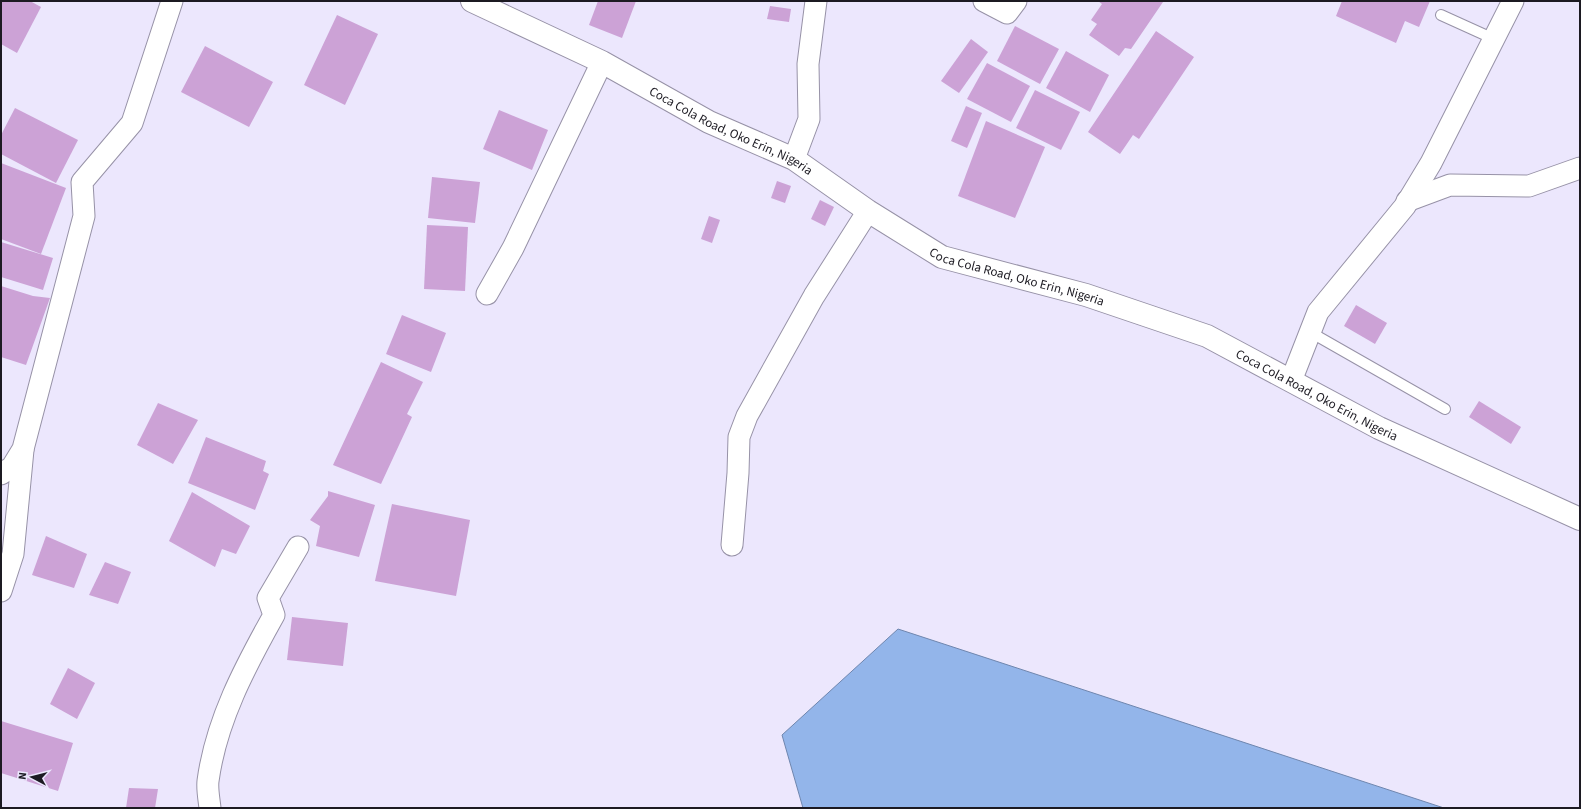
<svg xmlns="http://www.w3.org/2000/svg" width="1581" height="809" viewBox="0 0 1581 809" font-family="'Source Sans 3',sans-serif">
<rect width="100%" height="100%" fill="#ece7fd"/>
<polygon fill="#93b5ea" stroke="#6f86ae" points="898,629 1444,808 803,808 782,735"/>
<g fill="#cca2d6">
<polygon points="1,1 30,1 41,7 17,53 1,44"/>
<polygon points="598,1 636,1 622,38 589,25"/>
<polygon points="1098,1 1161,1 1163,2 1131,49 1125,48 1119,56 1089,35 1097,24 1091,20 1102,4"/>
<polygon points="1342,1 1430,1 1419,27 1405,21 1396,43 1336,16"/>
<polygon points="770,6 791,9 789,22 767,19"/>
<polygon points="337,15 378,34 345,105 304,85"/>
<polygon points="1015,26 1059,49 1040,84 997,61"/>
<polygon points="1156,31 1194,57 1139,139 1133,135 1120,154 1088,132"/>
<polygon points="971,39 988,52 959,93 941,81"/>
<polygon points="205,46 273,82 249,127 181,92"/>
<polygon points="1066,51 1109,75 1090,112 1046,88"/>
<polygon points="987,63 1030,86 1011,122 967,99"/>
<polygon points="1035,90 1080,112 1061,150 1016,128"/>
<polygon points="966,106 982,113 967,148 951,141"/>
<polygon points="15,108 78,140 56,183 1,154 1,135"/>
<polygon points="499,110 548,130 532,170 483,149"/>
<polygon points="986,121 1045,147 1015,218 958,196"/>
<polygon points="1,163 66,188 41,254 1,239"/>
<polygon points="432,177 480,182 475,223 428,218"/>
<polygon points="777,181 791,186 785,203 771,198"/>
<polygon points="820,200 834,207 825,226 811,219"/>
<polygon points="709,216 720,220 712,243 701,239"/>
<polygon points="427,225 468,227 465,291 424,289"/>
<polygon points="1,242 53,258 43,290 1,277"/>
<polygon points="1,286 33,296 50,298 26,365 1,357"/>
<polygon points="1356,305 1387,323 1375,344 1344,326"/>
<polygon points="402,315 446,333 431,372 386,354"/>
<polygon points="381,362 423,382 407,414 412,417 381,484 333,465"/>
<polygon points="1479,401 1521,427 1511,444 1469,417"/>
<polygon points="158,403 198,420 173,464 137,445"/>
<polygon points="206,437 266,461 263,471 269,474 255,510 188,483"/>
<polygon points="328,491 375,505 359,557 316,546 320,526 310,520 328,496"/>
<polygon points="192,492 250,526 236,554 222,549 215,567 169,541"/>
<polygon points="392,504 470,520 456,596 375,581"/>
<polygon points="46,536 87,554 74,588 32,575"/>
<polygon points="105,562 131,572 118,604 89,595"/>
<polygon points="292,617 348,623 343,666 287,660"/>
<polygon points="68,668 95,683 77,719 50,704"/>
<polygon points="1,721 73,743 58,791 1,773"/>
<polygon points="129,788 158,789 155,808 126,808"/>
</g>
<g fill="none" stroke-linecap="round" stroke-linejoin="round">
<defs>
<g id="lane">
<polyline points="1441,15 1494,39"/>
<polyline points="1310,332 1445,409"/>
</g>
<g id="street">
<polyline points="984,1 1007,13 1016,1"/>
<polyline points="794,159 809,119 808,64 816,1"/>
<polyline points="1407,201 1450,185 1529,186 1580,168"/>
<polyline points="487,294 513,248 602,62"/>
<polyline points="1291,381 1318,312 1405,206 1431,163 1513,1"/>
<polyline points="1,474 12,467 23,449 84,216 82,182 132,123 172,1"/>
<polyline points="732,545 738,473 739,437 747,416 814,296 868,211"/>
<polyline points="1,591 13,554 23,450"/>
<path d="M210,808C209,799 207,789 208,781C216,721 245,667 274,615L268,598L298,547"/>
</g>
<g id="secondary">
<path id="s1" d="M472,1L602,62L709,122L794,159L868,211L942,257L1086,295L1207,336L1379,428L1580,519"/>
</g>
</defs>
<use href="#lane" stroke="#9792a7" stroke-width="12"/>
<use href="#street" stroke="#9792a7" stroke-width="23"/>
<use href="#secondary" stroke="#9792a7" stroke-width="24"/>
<use href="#lane" stroke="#fff" stroke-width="10"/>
<use href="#street" stroke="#fff" stroke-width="21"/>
<use href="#secondary" stroke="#fff" stroke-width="22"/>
</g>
<g text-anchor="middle" stroke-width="4" stroke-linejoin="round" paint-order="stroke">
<g font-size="13" fill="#1c1a22" stroke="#ece7fd">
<text dy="5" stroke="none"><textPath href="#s1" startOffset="290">Coca Cola Road, Oko Erin, Nigeria</textPath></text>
<text dy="5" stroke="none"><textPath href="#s1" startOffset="614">Coca Cola Road, Oko Erin, Nigeria</textPath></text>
<text dy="5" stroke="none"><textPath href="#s1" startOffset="938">Coca Cola Road, Oko Erin, Nigeria</textPath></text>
</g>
</g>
<rect width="1581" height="809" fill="none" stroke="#1c1a22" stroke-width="4"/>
<g transform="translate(32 777) rotate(277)" stroke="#ece7fd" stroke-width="3" paint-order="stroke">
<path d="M0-3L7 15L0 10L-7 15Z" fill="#1c1a22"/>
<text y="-6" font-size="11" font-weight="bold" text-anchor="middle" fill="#1c1a22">N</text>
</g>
</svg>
